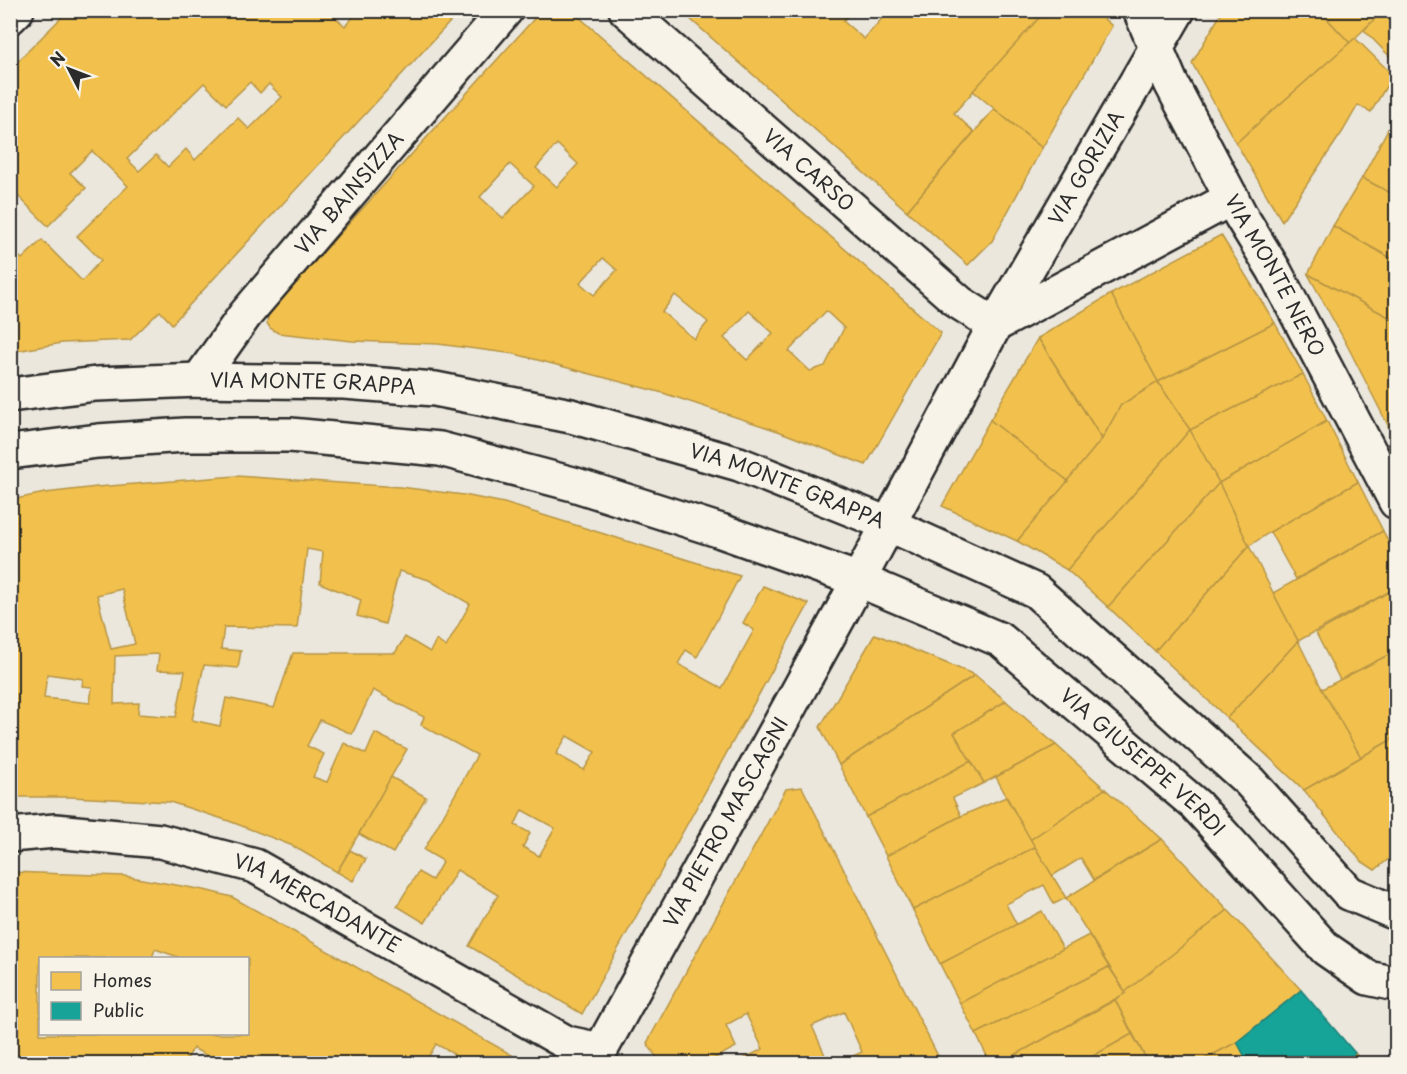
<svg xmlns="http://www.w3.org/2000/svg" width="1407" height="1074" viewBox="0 0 1407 1074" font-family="'Playpen Sans',sans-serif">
<rect width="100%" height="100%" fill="#ebe7dd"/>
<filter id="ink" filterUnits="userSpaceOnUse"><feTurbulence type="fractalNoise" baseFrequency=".0167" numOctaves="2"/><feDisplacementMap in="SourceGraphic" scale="12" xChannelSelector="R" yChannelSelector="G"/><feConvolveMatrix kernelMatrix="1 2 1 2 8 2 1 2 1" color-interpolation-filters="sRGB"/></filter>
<g filter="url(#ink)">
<g fill="#f2c14e" stroke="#b69444" stroke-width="1.5" fill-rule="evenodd">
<path d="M69,10H327L345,26L360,10H461L172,324L160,311L130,340L62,343L10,352V247L22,259L42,240L82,281L101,260L77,236L128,186L92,151L70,173L86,188L48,226L10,188V69ZM250,82L260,93L269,84L282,97L249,129L238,118L195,160L186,149L168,167L156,155L139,171L127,159L204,83L226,105Z"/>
<path d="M542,10H571L941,333L866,465L778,431L663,393L515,354L438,344L352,341L278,333L270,328L267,323L269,312ZM557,144L578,164L557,187L536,168ZM510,164L534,186L503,218L480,197ZM603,258L617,270L594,295L580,283ZM675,295L708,322L694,339L662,312ZM749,311L773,333L747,360L724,338ZM826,311L844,328L825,366L810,371L789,351Z"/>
<polygon points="680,10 853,10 843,21 864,39 885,15 879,10 1046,10 954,113 974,132 907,211"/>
<polygon points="1046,10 1094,10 1112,26 1042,148 973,91"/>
<polygon points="1223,10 1319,10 1350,43 1236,143 1192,63"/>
<polygon points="1319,10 1384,10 1350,43"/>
<polygon points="1384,10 1396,10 1396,63 1364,30"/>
<polygon points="1355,38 1393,75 1371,112 1358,105 1343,131 1282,221 1236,143"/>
<polygon points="994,109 1042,148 992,241 968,265 907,211"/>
<polygon points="1388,129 1396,133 1396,196 1362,178"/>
<polygon points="1362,178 1396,196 1396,261 1333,226"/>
<polygon points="10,208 19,217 10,225"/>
<polygon points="1333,226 1396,261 1396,321 1308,274"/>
<polygon points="1221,235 1275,323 1158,382 1111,294"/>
<polygon points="1308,274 1396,321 1396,441 1347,345"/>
<polygon points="1111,294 1158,382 1121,405 1102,439 1038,338"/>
<polygon points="1275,323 1303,374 1190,430 1158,382"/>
<polygon points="1038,338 1102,439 1068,481 990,420"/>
<polygon points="1303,374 1327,421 1219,483 1190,430"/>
<polygon points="1158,382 1190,430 1067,570 1017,541 1102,439 1121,405"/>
<polygon points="990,420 1068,481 1017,541 942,506"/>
<polygon points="1327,421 1358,482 1270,532 1249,546 1219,483"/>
<polygon points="1190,430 1219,483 1108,607 1067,570"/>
<path d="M236,476L400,487L464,495L504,503L740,576L697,657L686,650L678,664L722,688L754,630L743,623L763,586L809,604L582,1014L469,946L498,895L457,870L425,923L397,906L418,872L432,880L443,861L424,850L477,755L421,725L424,717L373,690L352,734L320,720L307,746L324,754L313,777L327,782L344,743L366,754L375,733L407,749L337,872L293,846L229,821L170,802L71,797H10V500L45,493L97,487ZM307,549L323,552L320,583L361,600L357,616L385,624L399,571L429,580L470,604L446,647L436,640L430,652L405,637L395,653H293L274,708L226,698L220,726L192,720L204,665L238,668L241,651L221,649L224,627L297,628ZM122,589L135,644L111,649L97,595ZM159,654L157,670L185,671L176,717L138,714L139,703L114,704L115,656ZM47,674L83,679L82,686L92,687L90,703L44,698ZM567,736L595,752L584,770L556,754ZM522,810L555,828L539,856L523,847L530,833L515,825Z"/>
<polygon points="1358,482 1383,531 1296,579 1270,532"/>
<polygon points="1219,483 1249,546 1155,651 1108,607"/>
<polygon points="1383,531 1396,558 1396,588 1298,641 1273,593"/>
<polygon points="1249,546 1298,641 1227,718 1155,651"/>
<polygon points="1396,588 1396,651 1340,680 1316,633"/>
<polygon points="875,634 975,675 839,765 820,727"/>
<polygon points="1298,641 1322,689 1361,757 1304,790 1227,718"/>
<polygon points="1396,651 1396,737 1361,757 1322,689"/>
<polygon points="975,675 1006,701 954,733 971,761 866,817 839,765"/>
<polygon points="1006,701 1056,745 984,783 954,733"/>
<polygon points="1396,737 1396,853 1375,870 1361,861 1304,790"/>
<polygon points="1056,745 1105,789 1030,840 996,777"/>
<polygon points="971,761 984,783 953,798 961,816 886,856 866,817"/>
<polygon points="391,777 426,797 393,853 359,834"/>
<polygon points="802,787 942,1064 836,1064 862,1052 844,1012 812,1026 829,1064 733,1064 763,1049 746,1014 726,1025 736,1047 713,1059 715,1064 661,1064 647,1043 786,789"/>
<polygon points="1105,789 1162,839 1094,880 1081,858 1052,876 1030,840"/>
<polygon points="1006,797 1035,847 913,910 886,856 961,816"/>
<polygon points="1162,839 1228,910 1126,993 1066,898"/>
<polygon points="1035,847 1066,898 1054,904 1044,885 1006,904 1017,925 940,964 913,910"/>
<polygon points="350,850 366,859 353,881 337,872"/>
<path d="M10,872L125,876L204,890L232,897L528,1064H450L454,1054L436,1044L427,1060L433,1064H210L213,1059L193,1048L184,1064H10ZM155,949L181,958H248V1034H40V958H152Z"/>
<polygon points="1228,910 1301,990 1237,1042 1195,1064 1149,1064 1115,1000"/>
<polygon points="1042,911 1063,949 960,1003 940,964"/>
<polygon points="1089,935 1109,967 976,1034 960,1003"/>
<polygon points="1109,967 1126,993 999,1064 991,1064 976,1034"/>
<polygon points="1115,1000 1132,1034 1079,1064 999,1064"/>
<polygon points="1132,1034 1149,1064 1079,1064"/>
<polygon points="1237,1042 1249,1064 1195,1064"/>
<polygon points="1355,1053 1364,1064 1344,1064"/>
</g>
<polygon fill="#17a398" stroke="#1d7f77" stroke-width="1.5" points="1301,990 1355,1053 1344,1064 1249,1064 1237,1042"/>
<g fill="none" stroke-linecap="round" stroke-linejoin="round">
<defs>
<g id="minor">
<path id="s1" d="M626,10L960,303L995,325"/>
<path id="s2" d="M1140,10L1171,83L1241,216L1274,270L1396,502"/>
<polyline points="10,17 17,10"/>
<polyline points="995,325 1232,198"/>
<path id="s3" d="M199,380L245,315L506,10"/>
<path id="s4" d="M10,835L55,831L160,841L255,866L567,1043L600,1050"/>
<path id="s5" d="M593,1064L841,613L995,325L1178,10"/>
</g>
<g id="major">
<path id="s6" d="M10,395L96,384L199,380L344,382L435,389L571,416L739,464L888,524L1036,591L1249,781L1349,893L1396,913"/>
<path id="s7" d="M10,452L98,441L185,435H290L440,449L573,484L721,531L859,580L1001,640L1196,805L1326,949L1368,978L1396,984"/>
</g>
</defs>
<use href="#minor" stroke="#2b2b2b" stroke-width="38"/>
<use href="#major" stroke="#2b2b2b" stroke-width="38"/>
<use href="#minor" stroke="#f7f3e8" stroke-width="33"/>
<use href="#major" stroke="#f7f3e8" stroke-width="33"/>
</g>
</g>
<g text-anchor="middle" stroke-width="6" stroke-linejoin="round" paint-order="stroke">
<g font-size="20" fill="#2b2b2b" stroke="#f7f3e8">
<text dy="7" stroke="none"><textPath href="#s5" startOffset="1023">VIA GORIZIA</textPath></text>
<text dy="7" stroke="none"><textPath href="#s1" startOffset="243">VIA CARSO</textPath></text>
<text dy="7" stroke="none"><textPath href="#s3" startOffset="240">VIA BAINSIZZA</textPath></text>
<text dy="7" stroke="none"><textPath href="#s2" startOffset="298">VIA MONTE NERO</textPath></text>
<text dy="7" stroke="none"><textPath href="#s6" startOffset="304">VIA MONTE GRAPPA</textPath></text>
<text dy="7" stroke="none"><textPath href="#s6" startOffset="792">VIA MONTE GRAPPA</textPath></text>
<text dy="7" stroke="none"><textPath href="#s7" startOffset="1212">VIA GIUSEPPE VERDI</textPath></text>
<text dy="7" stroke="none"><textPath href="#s5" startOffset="276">VIA PIETRO MASCAGNI</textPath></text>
<text dy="7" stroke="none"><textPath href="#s4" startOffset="321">VIA MERCADANTE</textPath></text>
</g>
</g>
<rect width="1407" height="1074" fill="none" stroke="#f7f3e8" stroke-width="36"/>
<rect x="18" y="18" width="1371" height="1038" fill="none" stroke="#2b2b2b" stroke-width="2" filter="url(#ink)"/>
<rect x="39" y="957" width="210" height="78" fill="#f7f3e8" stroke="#a5a39c" stroke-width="1.5"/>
<rect x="51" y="972" width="30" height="18" fill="#f2c14e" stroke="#a5a39c" stroke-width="1.5"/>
<text x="93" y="987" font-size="18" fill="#2b2b2b">Homes</text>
<rect x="51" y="1002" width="30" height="18" fill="#17a398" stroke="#a5a39c" stroke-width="1.5"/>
<text x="93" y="1017" font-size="18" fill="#2b2b2b">Public</text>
<g transform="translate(69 69) rotate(312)" stroke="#f7f3e8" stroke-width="4.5" paint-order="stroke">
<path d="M0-4.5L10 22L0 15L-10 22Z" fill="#2b2b2b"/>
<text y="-9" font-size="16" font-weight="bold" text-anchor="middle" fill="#2b2b2b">N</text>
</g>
</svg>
